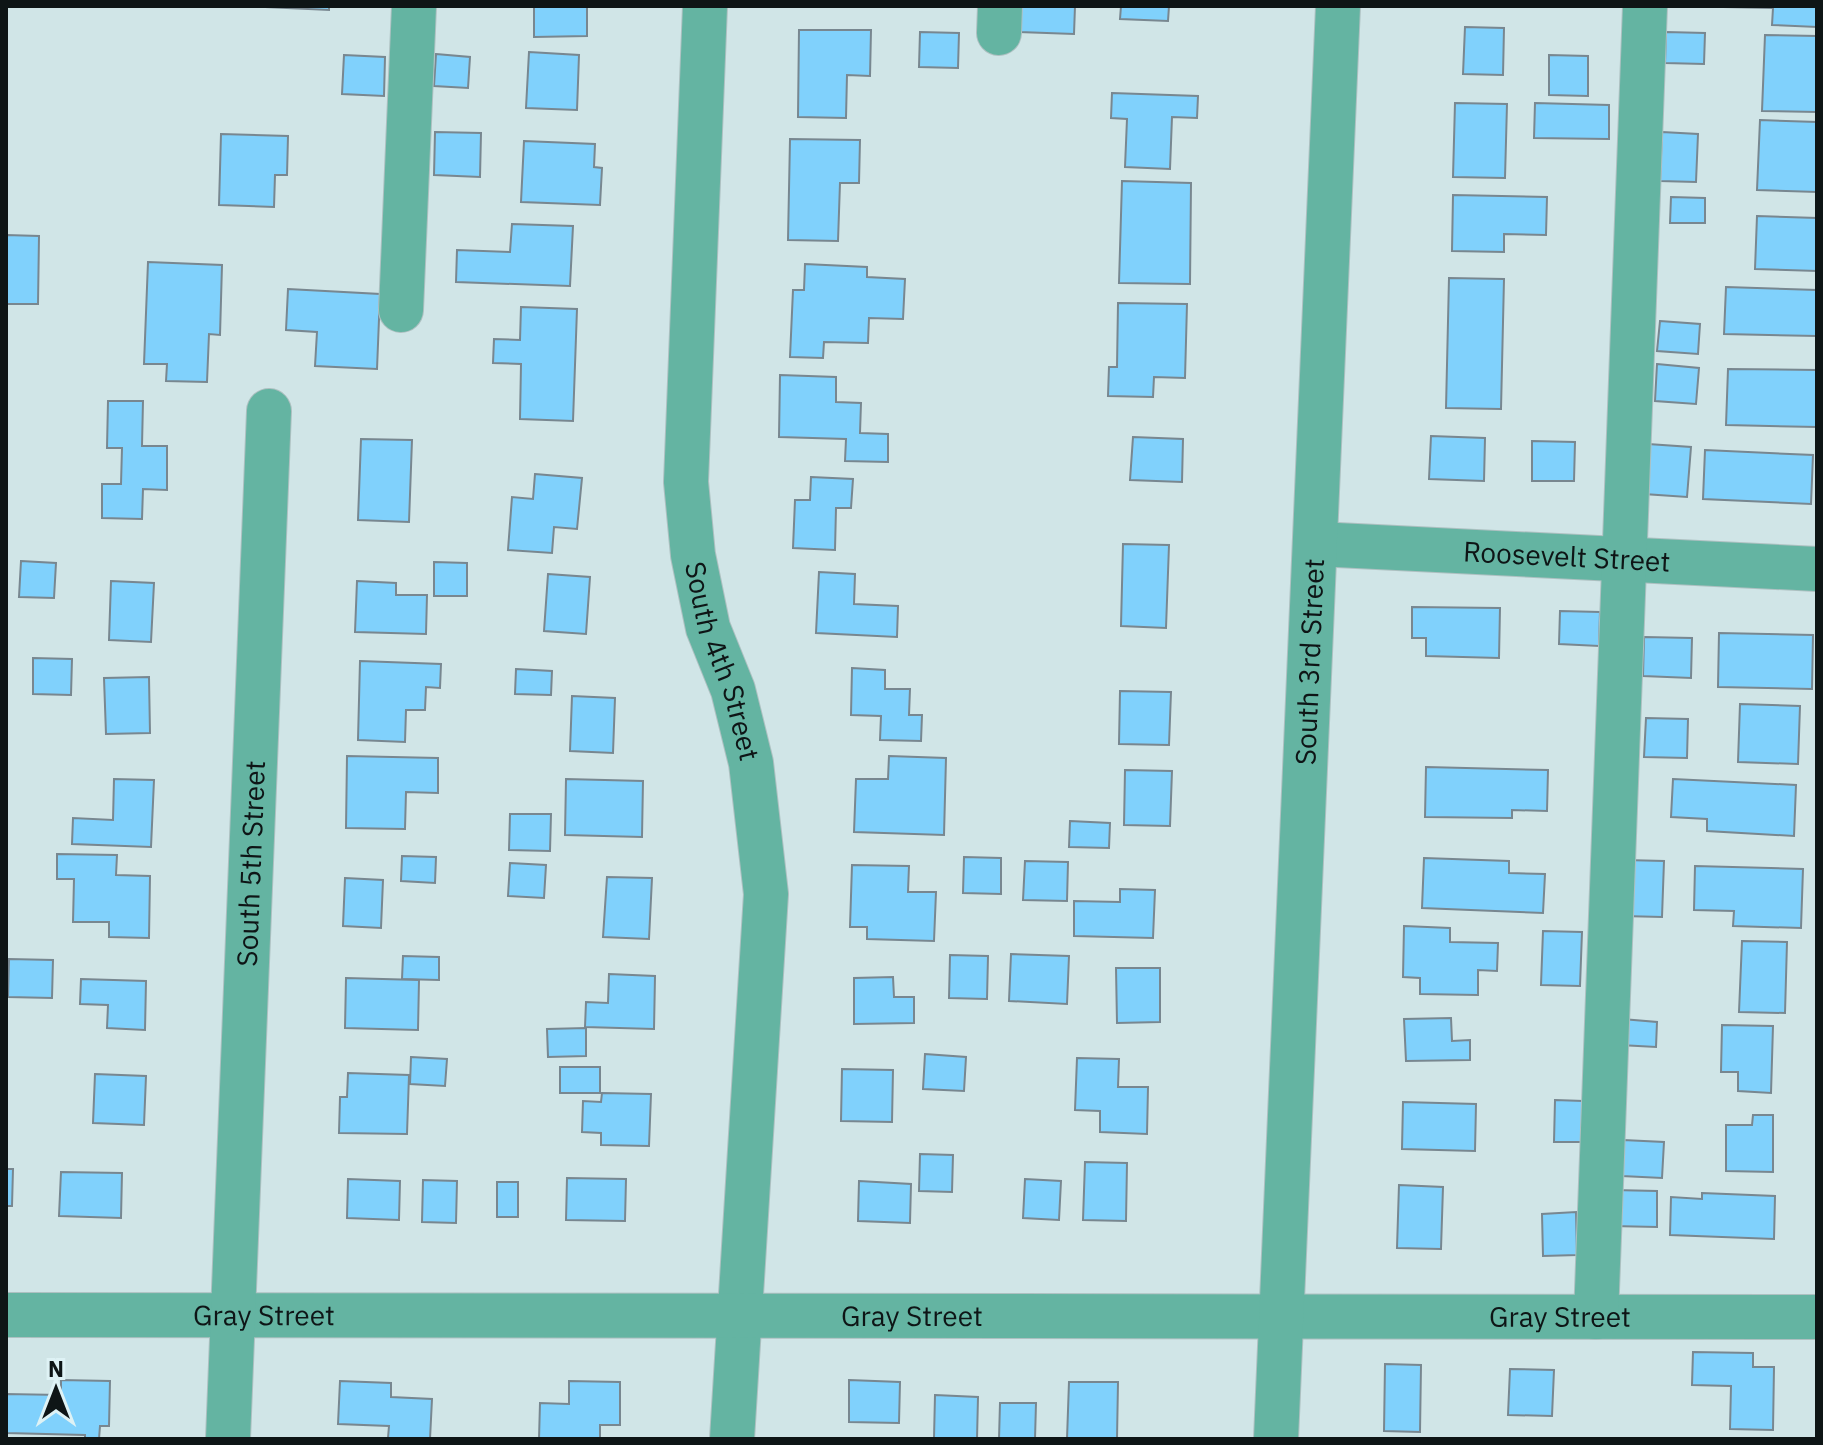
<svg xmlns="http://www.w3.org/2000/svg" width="1823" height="1445" viewBox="0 0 1823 1445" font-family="'IBM Plex Sans',sans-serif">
<rect width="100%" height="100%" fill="#d0e5e7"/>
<g fill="#80d1fc" stroke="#788790" stroke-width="2">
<polygon points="243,6 329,6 329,10"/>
<polygon points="534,6 587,6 587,36 534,37"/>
<polygon points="1020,6 1075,6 1074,34 1019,32"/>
<polygon points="1121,6 1169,6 1168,21 1120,19"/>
<polygon points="1817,6 1817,27 1772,25 1773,8 1723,7"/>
<polygon points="1465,27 1504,28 1503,75 1463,74"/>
<polygon points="799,30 871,30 870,76 847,75 846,118 798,117"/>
<polygon points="920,32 959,33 958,68 919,67"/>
<polygon points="1666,32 1705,33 1704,64 1665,63"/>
<polygon points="1765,35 1817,36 1817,112 1762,111"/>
<polygon points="529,52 579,55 577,110 526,108"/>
<polygon points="436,54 470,57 468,88 434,86"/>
<polygon points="344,55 385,57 384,96 342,94"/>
<polygon points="1549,55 1588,56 1588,96 1549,95"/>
<polygon points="1112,93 1198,96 1197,118 1172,117 1170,169 1125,167 1127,119 1111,118"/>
<polygon points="1455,103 1507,104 1505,178 1453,177"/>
<polygon points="1535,103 1609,105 1609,139 1534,138"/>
<polygon points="1760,120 1817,122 1817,192 1757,190"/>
<polygon points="435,132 481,133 480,177 434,175"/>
<polygon points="1662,132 1698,134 1696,182 1660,181"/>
<polygon points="221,134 288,136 287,175 275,175 274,207 219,205"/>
<polygon points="790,139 860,140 859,183 840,183 838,241 788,240"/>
<polygon points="524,141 595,144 594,167 602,168 600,205 521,202"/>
<polygon points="1122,181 1191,183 1190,284 1119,283"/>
<polygon points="1453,195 1547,197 1546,235 1504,234 1504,252 1452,251"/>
<polygon points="1671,197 1705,198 1705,223 1670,223"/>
<polygon points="1757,216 1817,218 1817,271 1755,269"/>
<polygon points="512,224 573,226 570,286 456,282 457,250 510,252"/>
<polygon points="6,235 39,236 38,304 6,304"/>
<polygon points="148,262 222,265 220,335 209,334 207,382 166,381 167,364 144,364"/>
<polygon points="805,264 867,267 867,277 905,279 903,319 869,318 868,343 824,342 823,358 790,357 793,290 804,290"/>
<polygon points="1449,278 1504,279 1501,409 1446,408"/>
<polygon points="1726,287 1817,290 1817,336 1724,334"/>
<polygon points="288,289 380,294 377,369 315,366 317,332 286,330"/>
<polygon points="1118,303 1187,304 1185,378 1154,377 1153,397 1108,396 1109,367 1117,367"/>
<polygon points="521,307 577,309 573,421 520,419 521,364 493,363 494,339 520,340"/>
<polygon points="1660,321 1700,324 1698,354 1657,351"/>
<polygon points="1657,364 1699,368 1696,404 1655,401"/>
<polygon points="1728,369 1817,370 1817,427 1726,425"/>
<polygon points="780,375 836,377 836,402 861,403 860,433 888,434 888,462 845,461 846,439 779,437"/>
<polygon points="108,401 143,401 142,446 167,446 167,490 143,489 142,519 102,518 102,484 121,484 122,448 107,448"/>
<polygon points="1431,436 1485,438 1484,481 1429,479"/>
<polygon points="1133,437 1183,439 1182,482 1130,480"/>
<polygon points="361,439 412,440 409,522 358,520"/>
<polygon points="1532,441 1575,442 1574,481 1532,481"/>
<polygon points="1648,444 1691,447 1687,497 1644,494"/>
<polygon points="1705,450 1813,455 1811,504 1703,499"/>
<polygon points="535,474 582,478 577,529 554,527 552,553 508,550 512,497 533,499"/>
<polygon points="811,477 853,479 851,508 836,508 835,550 793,548 795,500 810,500"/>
<polygon points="1123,544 1169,545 1166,628 1121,626"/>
<polygon points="21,561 56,563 54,598 19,597"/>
<polygon points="434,562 467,563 467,596 434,596"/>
<polygon points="819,572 855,574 854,604 898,606 897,637 816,633"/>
<polygon points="548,574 590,577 586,634 544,631"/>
<polygon points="111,581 154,583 151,642 109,640"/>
<polygon points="357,581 396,583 396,595 427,595 426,634 355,632"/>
<polygon points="1412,607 1500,608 1499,658 1426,656 1426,638 1412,638"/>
<polygon points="1560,611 1600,612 1599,646 1559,644"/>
<polygon points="1719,633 1813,635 1812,689 1718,687"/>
<polygon points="1644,637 1692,638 1691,678 1643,676"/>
<polygon points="33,658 72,659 71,695 33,694"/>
<polygon points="360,661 441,664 440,688 426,687 425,710 406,710 405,742 358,740"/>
<polygon points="852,668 885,670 885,689 910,689 909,715 922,715 921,741 880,740 881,716 851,715"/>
<polygon points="516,669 552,671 551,695 515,694"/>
<polygon points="149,677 150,733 106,734 104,678"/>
<polygon points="1120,691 1171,692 1169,745 1119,744"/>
<polygon points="572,696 615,698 613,753 570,751"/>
<polygon points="1740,704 1800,706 1798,764 1738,762"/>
<polygon points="1646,718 1688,719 1687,758 1644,757"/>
<polygon points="347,756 438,758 438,793 406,792 405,829 346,828"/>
<polygon points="889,756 946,758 944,835 854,832 856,779 888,779"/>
<polygon points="1426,767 1548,770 1547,811 1512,810 1512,818 1425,817"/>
<polygon points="1125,770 1172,771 1170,826 1124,825"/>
<polygon points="114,779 154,780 151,847 72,844 73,818 113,820"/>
<polygon points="566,779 643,781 642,837 565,835"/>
<polygon points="1673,779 1796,785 1794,836 1707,831 1707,819 1671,817"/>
<polygon points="510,814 551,814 550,851 509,850"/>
<polygon points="1070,821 1110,823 1109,848 1069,847"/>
<polygon points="57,854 117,855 116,875 150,876 149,938 109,937 109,922 73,922 74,879 57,879"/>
<polygon points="402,856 436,857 435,883 401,881"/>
<polygon points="964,857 1001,858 1001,894 963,893"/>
<polygon points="1424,858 1509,861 1509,873 1545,874 1543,913 1422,908"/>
<polygon points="1625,860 1664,861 1662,917 1623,916"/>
<polygon points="1025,861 1068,862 1067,901 1023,900"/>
<polygon points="510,863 546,865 544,898 508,896"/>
<polygon points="852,865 909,866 908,892 936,892 934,941 867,939 867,927 850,927"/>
<polygon points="1695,866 1803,869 1801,928 1733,926 1734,911 1694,910"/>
<polygon points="607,877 652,878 649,939 603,937"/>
<polygon points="345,878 383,880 381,928 343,926"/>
<polygon points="1120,889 1155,890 1153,938 1074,936 1074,901 1120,902"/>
<polygon points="1404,926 1450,928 1450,942 1498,943 1497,971 1478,970 1478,995 1420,994 1420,978 1403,977"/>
<polygon points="1543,931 1582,932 1580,986 1541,985"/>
<polygon points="1742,941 1787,942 1785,1013 1739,1012"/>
<polygon points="1011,954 1069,956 1067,1004 1009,1001"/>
<polygon points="950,955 988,956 987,999 949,998"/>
<polygon points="403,956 439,957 439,980 402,979"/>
<polygon points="9,959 53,960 52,998 8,997"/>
<polygon points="1116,968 1160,968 1160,1022 1117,1023"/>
<polygon points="609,974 655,976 654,1029 585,1027 586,1002 608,1003"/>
<polygon points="893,977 894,997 914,997 914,1023 854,1024 854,978"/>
<polygon points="346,978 419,980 418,1030 345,1028"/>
<polygon points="81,979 146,981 145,1030 107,1028 108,1005 80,1004"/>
<polygon points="1451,1018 1452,1041 1470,1040 1470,1060 1406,1061 1404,1019"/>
<polygon points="1622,1019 1657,1022 1656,1047 1620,1045"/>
<polygon points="1722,1025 1773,1026 1771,1093 1738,1091 1738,1072 1721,1072"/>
<polygon points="586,1028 586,1056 548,1057 547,1029"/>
<polygon points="925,1054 966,1057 964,1091 923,1089"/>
<polygon points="411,1057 447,1059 445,1086 410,1084"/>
<polygon points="1077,1058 1119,1059 1118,1087 1148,1087 1147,1134 1100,1132 1100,1111 1075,1110"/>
<rect x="560" y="1067" width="40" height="26"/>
<polygon points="842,1069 893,1070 892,1122 841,1121"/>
<polygon points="348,1073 409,1075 407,1134 339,1133 340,1097 347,1097"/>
<polygon points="95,1074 146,1076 144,1125 93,1123"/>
<polygon points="602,1093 651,1094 649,1146 601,1145 601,1133 582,1132 583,1101 601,1102"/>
<polygon points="1555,1100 1583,1101 1581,1142 1554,1142"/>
<polygon points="1403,1102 1476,1104 1475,1151 1402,1149"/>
<polygon points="1753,1115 1773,1115 1773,1172 1726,1171 1726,1125 1752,1125"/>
<polygon points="1623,1140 1664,1142 1662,1178 1622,1176"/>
<polygon points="920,1154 953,1155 952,1192 919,1191"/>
<polygon points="1085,1162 1127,1163 1126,1221 1083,1220"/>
<polygon points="6,1169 13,1169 12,1206 6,1206"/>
<polygon points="61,1172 122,1173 121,1218 59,1216"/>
<polygon points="567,1178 626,1179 625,1221 566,1220"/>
<polygon points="348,1179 400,1181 399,1220 347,1218"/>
<polygon points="1025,1179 1061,1181 1059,1220 1023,1218"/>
<polygon points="423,1180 457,1181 456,1223 422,1222"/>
<polygon points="859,1181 911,1184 910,1223 858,1221"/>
<rect x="497" y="1182" width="21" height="35"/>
<polygon points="1399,1185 1443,1187 1441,1249 1397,1248"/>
<polygon points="1613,1190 1657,1191 1657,1227 1612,1226"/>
<polygon points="1702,1193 1775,1196 1774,1239 1670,1235 1671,1197 1702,1199"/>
<polygon points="1576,1212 1577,1255 1543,1256 1542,1214"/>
<polygon points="1693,1352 1753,1353 1753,1367 1774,1367 1773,1430 1730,1429 1731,1386 1692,1385"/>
<polygon points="1385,1364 1421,1365 1420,1432 1384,1431"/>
<polygon points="1510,1369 1554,1370 1552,1416 1508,1415"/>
<polygon points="61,1380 110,1381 109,1426 100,1426 99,1439 85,1439 85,1435 6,1433 6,1394 61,1395"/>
<polygon points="849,1380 900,1382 899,1423 849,1422"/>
<polygon points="340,1381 391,1383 391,1397 432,1399 430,1439 388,1438 389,1426 338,1424"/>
<polygon points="569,1381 620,1382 620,1425 600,1425 600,1439 539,1439 540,1403 569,1404"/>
<polygon points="1069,1382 1118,1382 1117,1439 1067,1439"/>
<polygon points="935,1395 978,1397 977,1439 934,1438"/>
<polygon points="1000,1403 1036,1403 1035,1439 999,1439"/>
</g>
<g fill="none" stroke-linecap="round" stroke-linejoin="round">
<defs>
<g id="minor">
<path id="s1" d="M705,6L686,482L693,555L708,628L733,690L751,763L766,894L732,1439"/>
<polyline points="999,33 1000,6"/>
<polyline points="401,310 414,6"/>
<path id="s2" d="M1317,544L1817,569"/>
<path id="s3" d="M6,1315L1817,1317"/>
<polyline points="1596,1317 1645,6"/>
<path id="s4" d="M228,1439L269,411"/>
<path id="s5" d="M1276,1439L1338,6"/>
</g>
</defs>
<use href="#minor" stroke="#adc0c1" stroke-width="46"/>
<use href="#minor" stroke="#64b4a2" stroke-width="44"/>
</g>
<g text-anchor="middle" stroke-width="7" stroke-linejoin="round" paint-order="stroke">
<g font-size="28" fill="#0e1516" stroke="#def2f5">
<text dy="10" stroke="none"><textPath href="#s2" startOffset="250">Roosevelt Street</textPath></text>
<text dy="10" stroke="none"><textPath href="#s5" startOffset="778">South 3rd Street</textPath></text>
<text dy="10" stroke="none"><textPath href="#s1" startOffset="660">South 4th Street</textPath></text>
<text dy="10" stroke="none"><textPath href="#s4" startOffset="576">South 5th Street</textPath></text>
<text dy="10" stroke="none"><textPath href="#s3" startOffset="258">Gray Street</textPath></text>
<text dy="10" stroke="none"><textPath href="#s3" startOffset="906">Gray Street</textPath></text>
<text dy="10" stroke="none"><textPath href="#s3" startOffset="1554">Gray Street</textPath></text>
</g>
</g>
<rect width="1823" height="1445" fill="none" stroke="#0e1516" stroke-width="16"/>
<g transform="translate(56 1389)" stroke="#def2f5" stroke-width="6" paint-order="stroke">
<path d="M0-6L14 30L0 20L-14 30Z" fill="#0e1516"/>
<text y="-12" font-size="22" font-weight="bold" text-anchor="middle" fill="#0e1516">N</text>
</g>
</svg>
